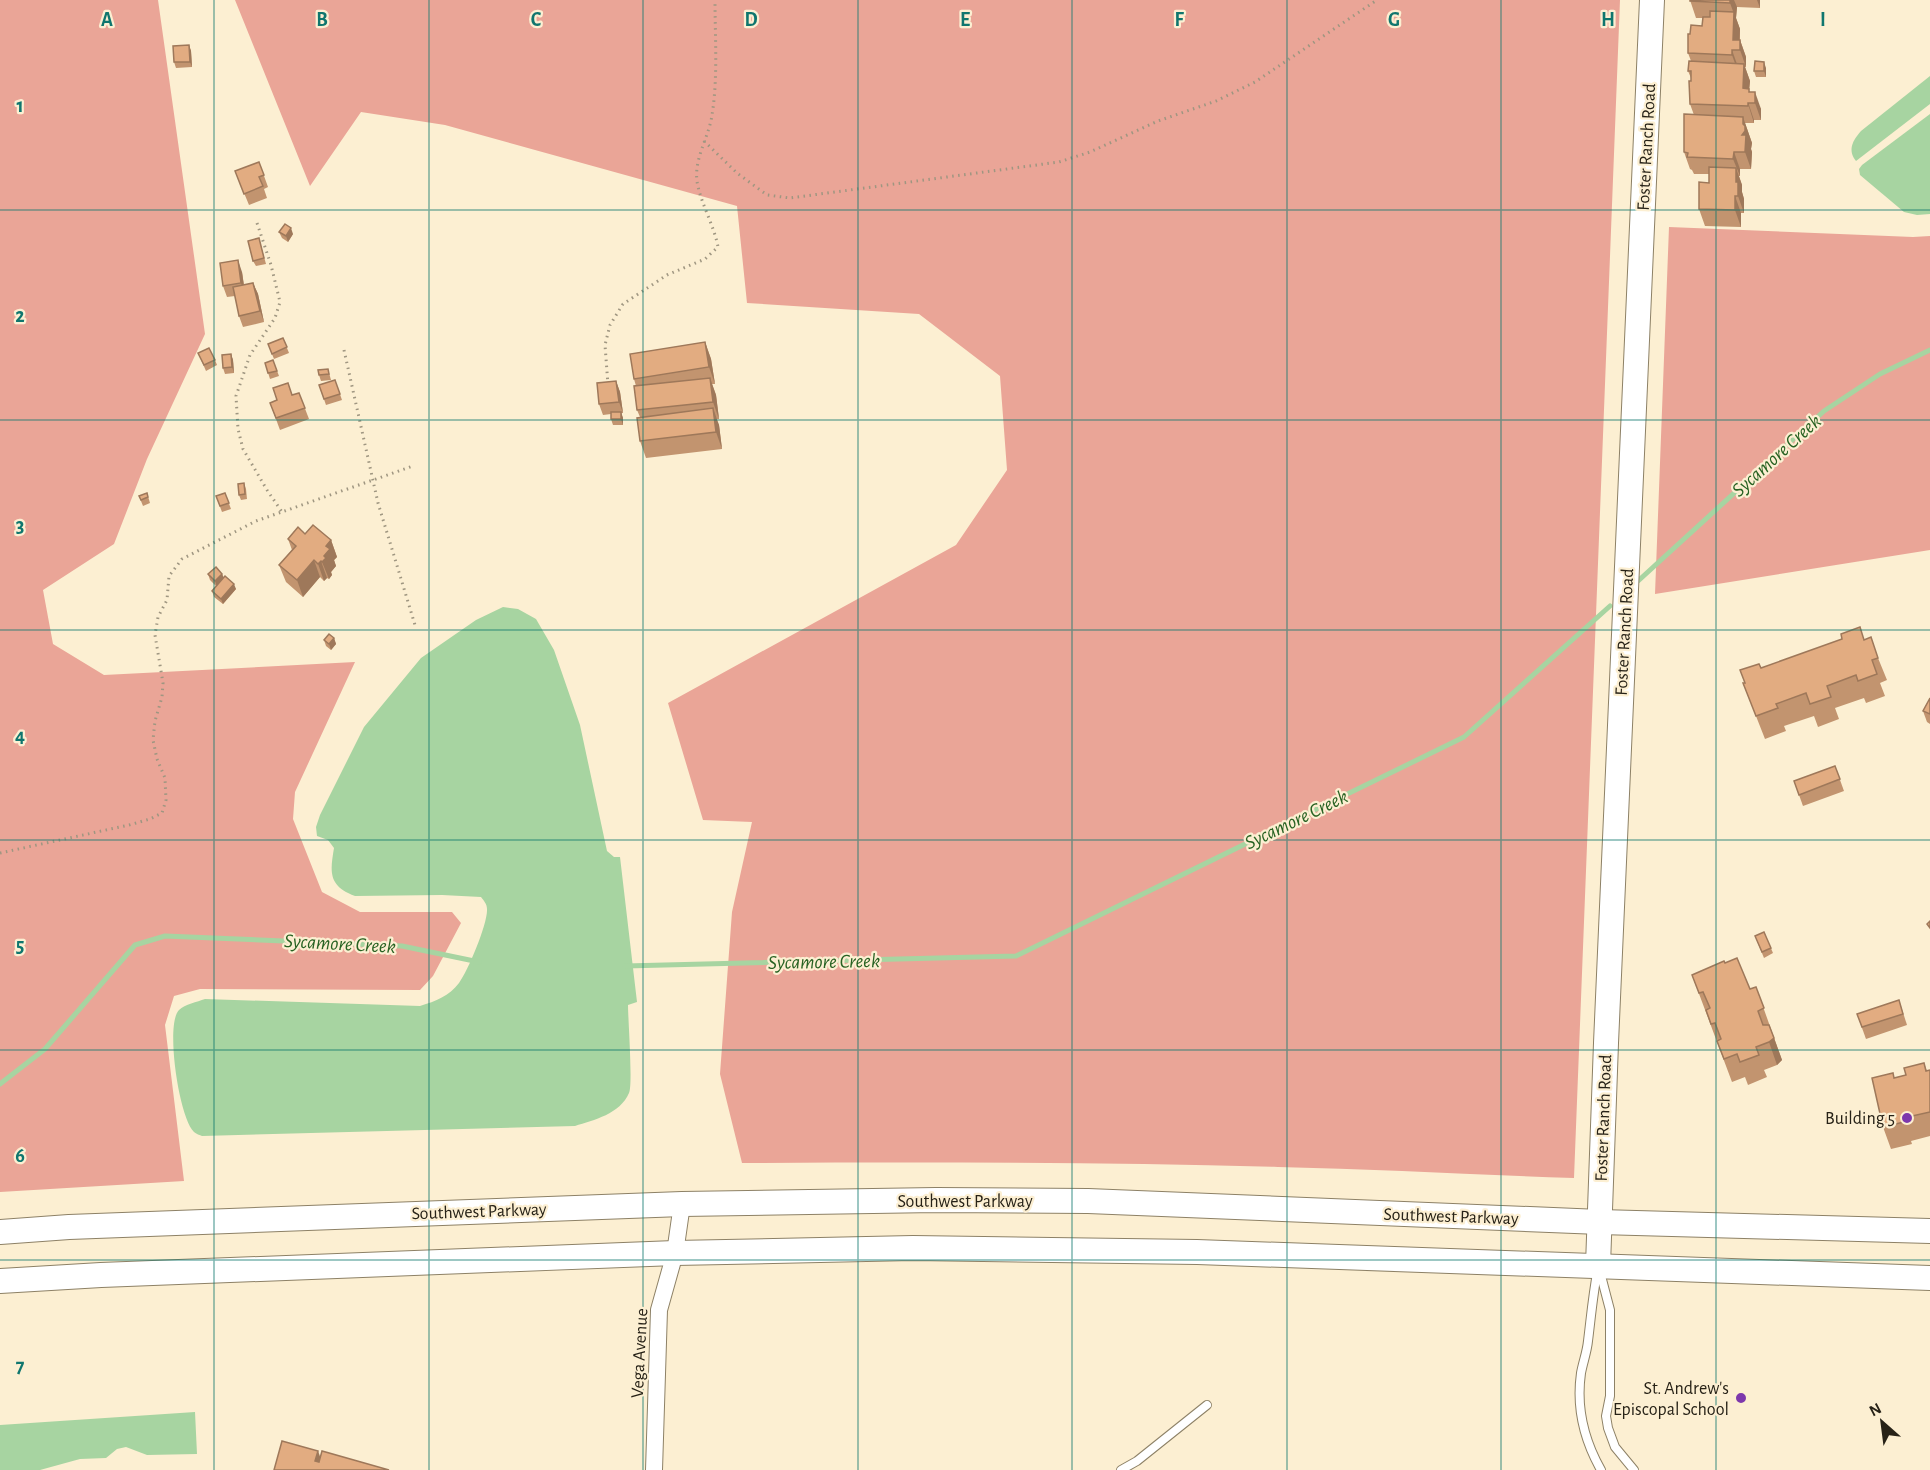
<svg xmlns="http://www.w3.org/2000/svg" width="1930" height="1470" viewBox="0 0 1930 1470" font-family="'Alegreya Sans',sans-serif">
<rect width="100%" height="100%" fill="#fcefd2"/>
<g fill="#eaa597">
<polygon points="0,0 158,0 205,334 147,459 114,544 43,590 53,644 104,675 355,662 295,792 293,819 322,892 360,912 452,912 461,923 433,976 420,990 200,989 174,996 165,1025 184,1181 0,1192"/>
<path d="M235,0H1620L1574,1178C1475,1175 1377,1169 1278,1167C1100,1162 921,1162 742,1163L720,1074L732,912L752,822L703,820L668,703L956,545L1007,470L1000,376L919,314L747,303L737,206L445,125L361,112L310,186Z"/>
<polygon points="1669,227 1913,237 1930,236 1930,550 1655,594"/>
</g>
<g fill="#a7d4a1">
<path d="M1930,76V104L1856,161C1847,150 1853,140 1861,131Z"/>
<polygon points="1930,114 1930,214 1917,215 1904,212 1860,175 1859,169 1862,165"/>
<path d="M503,607L518,609L536,619L554,650L580,725L607,851L614,857H620L637,1002L628,1005C628,1019 633,1085 629,1093C620,1114 594,1120 575,1126L202,1136C200,1135 196,1134 194,1132C179,1118 165,1024 179,1010C185,1004 197,1002 205,999L420,1006C436,1001 449,996 459,983C468,971 488,923 487,909C487,904 484,901 481,897L442,895L355,896C328,886 330,872 334,848L328,840L317,836L316,827L320,815L364,727L421,658L476,620Z"/>
<polygon points="195,1412 197,1454 147,1455 126,1447 117,1449 106,1458 80,1459 40,1470 0,1470 0,1425"/>
</g>
<g fill="none" stroke-linecap="round" stroke-linejoin="round">
<g stroke="#a7d4a1" stroke-width="5">
<polyline points="1638,581 1824,411 1880,374 1930,350"/>
<polyline points="625,966 1016,956 1464,737 1610,606"/>
<polyline points="0,1084 45,1049 135,945 165,936 402,946 479,962"/>
</g>
<defs>
<g id="lane">
<path d="M1598,1268C1593,1293 1591,1317 1588,1341C1587,1352 1583,1362 1581,1373C1576,1408 1584,1440 1601,1470"/>
<polyline points="1599,1268 1610,1310 1610,1396 1606,1416 1608,1428 1615,1447 1634,1470"/>
<polyline points="1121,1470 1137,1461 1207,1405"/>
</g>
<polyline id="street" points="654,1470 659,1310 675,1253 682,1204"/>
<g id="secondary">
<polyline points="0,1232 69,1227 682,1204 936,1200 1088,1201 1600,1222 1930,1231"/>
<polyline points="1598,1265 1606,1043 1652,0"/>
<polyline points="0,1281 101,1275 675,1253 913,1248 1197,1252 1930,1278"/>
</g>
</defs>
<use href="#lane" stroke="#8d8166" stroke-width="10"/>
<use href="#street" stroke="#8d8166" stroke-width="18"/>
<use href="#secondary" stroke="#8d8166" stroke-width="26"/>
<g stroke="#9f9681" stroke-width="3" stroke-dasharray="1.5 4.5" stroke-linecap="butt">
<polyline points="704,141 737,173 767,195 790,198 1059,162 1090,152 1158,121 1216,101 1255,82 1377,0"/>
<polyline points="257,223 271,265 280,302 275,318 250,355 236,396 238,429 243,449 267,490 282,512"/>
<polyline points="344,350 378,503 415,625"/>
<path d="M608,385L605,345L610,325L623,304L667,275L705,259L718,247C714,225 700,202 697,181C694,158 709,137 712,115C718,78 715,38 715,0"/>
<polyline points="0,853 129,825 150,819 162,813 166,800 165,778 157,759 153,740 155,721 162,697 163,683 155,635 158,617 167,600 169,576 182,559 256,521 413,466"/>
</g>
<use href="#lane" stroke="#fff" stroke-width="8"/>
<use href="#street" stroke="#fff" stroke-width="16"/>
<use href="#secondary" stroke="#fff" stroke-width="24"/>
</g>
<g fill="#c2946f">
<polygon points="1690,0 1760,0 1760,8 1737,7 1736,18 1740,29 1740,40 1746,57 1746,67 1745,67 1750,81 1749,91 1761,109 1761,120 1754,120 1754,123 1745,123 1752,143 1751,149 1752,152 1751,169 1740,169 1740,176 1739,176 1742,185 1742,192 1744,199 1744,213 1741,213 1741,227 1705,226 1699,209 1709,183 1709,174 1694,174 1692,170 1690,169 1684,152 1694,115 1690,104 1691,78 1688,71 1691,61 1688,53 1690,34 1702,26 1703,18 1696,18"/>
<polygon points="189,45 191,51 192,67 176,68 174,62"/>
<polygon points="1766,68 1766,77 1756,77 1754,71"/>
<polygon points="259,162 268,187 264,189 267,198 249,205 235,171"/>
<polygon points="279,232 293,234 288,242 282,238"/>
<polygon points="259,238 266,264 256,266 253,261"/>
<polygon points="242,272 244,285 253,283 258,294 264,322 243,327 239,316 235,296 227,297 223,286"/>
<polygon points="283,338 289,353 274,359 268,344"/>
<polygon points="705,342 711,359 715,384 712,384 716,395 719,419 716,419 719,425 722,449 646,458 640,441 640,417 637,410 636,386 634,379"/>
<polygon points="198,353 215,360 217,365 206,371"/>
<polygon points="231,354 233,360 234,373 225,374 223,368"/>
<polygon points="273,360 279,376 270,379 265,363"/>
<polygon points="328,369 331,380 321,381 319,375"/>
<polygon points="335,380 342,400 326,405 319,385"/>
<polygon points="616,381 620,392 623,413 621,413 623,418 623,425 613,425 611,419 611,414 603,415 599,404"/>
<polygon points="299,393 309,419 280,430 270,403"/>
<polygon points="244,483 246,489 247,499 241,500 239,495"/>
<polygon points="147,493 150,503 143,506 139,496"/>
<polygon points="225,493 231,509 222,512 216,496"/>
<polygon points="305,534 331,540 337,557 334,560 336,566 331,572 332,575 329,579 327,578 324,581 320,577 303,597 286,582 279,565 292,550 288,539"/>
<polygon points="208,574 222,574 224,578 236,589 223,604 214,597 212,591 216,586 210,580"/>
<polygon points="334,638 336,644 331,650 326,646 324,640"/>
<polygon points="1864,640 1878,658 1887,680 1880,683 1885,696 1866,703 1864,698 1835,708 1839,719 1818,727 1814,716 1784,726 1786,731 1765,739 1743,683 1745,683 1761,668"/>
<polygon points="1930,698 1930,724 1927,722 1923,711"/>
<polygon points="1835,766 1844,791 1803,806 1794,781"/>
<polygon points="1764,932 1773,953 1764,958 1757,941"/>
<polygon points="1725,963 1750,989 1756,987 1782,1060 1777,1065 1764,1070 1767,1077 1748,1085 1745,1077 1732,1082 1692,975"/>
<polygon points="1899,1000 1907,1025 1866,1039 1857,1014"/>
<polygon points="1924,1063 1927,1071 1930,1070 1930,1136 1911,1141 1912,1144 1891,1149 1883,1127 1894,1078 1906,1075"/>
</g>
<g fill="#9e785a">
<polygon points="1730,0 1734,0 1737,7 1736,18 1740,29 1739,50 1733,40 1734,14 1730,3"/>
<polygon points="1757,0 1760,0 1760,8"/>
<polygon points="1740,40 1746,57 1746,67 1740,50"/>
<polygon points="189,45 191,51 192,67 190,62"/>
<polygon points="1732,50 1738,67 1738,72 1732,55"/>
<polygon points="1764,62 1766,68 1766,77 1764,71"/>
<polygon points="1744,64 1750,81 1749,91 1754,103 1749,94 1749,105 1754,120 1754,123 1743,88"/>
<polygon points="1755,92 1761,109 1761,120 1755,103"/>
<polygon points="1743,117 1752,143 1751,149 1752,152 1751,169 1745,152 1742,135"/>
<polygon points="1734,152 1740,169 1740,176 1733,159"/>
<polygon points="1736,168 1742,185 1742,192 1744,199 1744,213 1738,196 1736,182"/>
<polygon points="1735,196 1741,213 1741,227 1735,210"/>
<polygon points="291,228 293,234 288,242 286,236"/>
<polygon points="238,260 242,272 245,294 241,283"/>
<polygon points="253,283 258,294 264,322 260,311"/>
<polygon points="705,342 711,359 715,384 709,367"/>
<polygon points="231,354 233,360 234,373 232,367"/>
<polygon points="710,378 716,395 719,419 713,402"/>
<polygon points="616,381 620,392 623,413 619,402"/>
<polygon points="713,408 719,425 722,449 716,432"/>
<polygon points="621,412 623,418 623,425 621,419"/>
<polygon points="331,540 337,557 334,560 336,566 331,572 332,575 329,579 322,562 326,546"/>
<polygon points="314,560 320,577 303,597 297,580"/>
<polygon points="321,561 327,578 324,581 318,564"/>
<polygon points="222,574 224,579 217,587 215,581"/>
<polygon points="234,584 236,589 223,604 221,599"/>
<polygon points="334,638 336,644 331,650 329,644"/>
<polygon points="1774,1038 1782,1060 1777,1065 1769,1042"/>
<polygon points="318,1451 325,1470 315,1461"/>
</g>
<g fill="#e2ac81" stroke="#9e785a" stroke-width="1.5">
<polygon points="1690,0 1730,0 1730,3 1690,1"/>
<polygon points="1710,11 1734,12 1733,40 1740,40 1740,50 1732,50 1732,55 1688,53 1688,34 1690,34 1691,25 1702,26 1703,17 1710,17"/>
<polygon points="189,45 190,62 174,62 173,46"/>
<polygon points="1689,61 1744,64 1743,88 1749,89 1749,92 1755,92 1755,103 1748,103 1748,106 1690,104 1689,81 1691,81 1691,71 1688,71"/>
<polygon points="1755,61 1764,62 1764,71 1754,71"/>
<polygon points="1684,114 1743,117 1743,124 1745,126 1745,131 1742,135 1746,135 1745,152 1734,152 1733,159 1687,157 1688,153 1684,152"/>
<polygon points="259,162 264,175 259,177 263,186 244,194 235,171"/>
<polygon points="1709,167 1736,168 1736,182 1738,182 1738,196 1735,196 1735,210 1699,209 1699,182 1709,183"/>
<polygon points="285,224 291,228 286,236 279,232"/>
<polygon points="259,238 264,258 253,261 248,241"/>
<polygon points="238,260 241,283 223,286 220,263"/>
<polygon points="253,283 260,311 239,316 233,287"/>
<polygon points="283,338 287,347 272,354 268,344"/>
<polygon points="705,342 709,367 634,379 630,354"/>
<polygon points="209,348 215,360 204,365 198,353"/>
<polygon points="231,354 232,367 223,368 222,355"/>
<polygon points="273,360 277,371 268,373 265,363"/>
<polygon points="328,369 329,374 319,375 318,370"/>
<polygon points="710,378 713,402 637,410 634,386"/>
<polygon points="335,380 340,394 324,399 319,385"/>
<polygon points="616,381 619,402 599,404 597,383"/>
<polygon points="288,383 292,395 299,393 305,408 276,418 270,403 277,400 273,388"/>
<polygon points="713,408 716,432 640,441 637,418"/>
<rect x="611" y="412" width="10" height="7"/>
<polygon points="244,483 245,494 239,495 238,484"/>
<polygon points="147,493 148,497 141,500 139,496"/>
<polygon points="225,493 229,503 220,506 216,496"/>
<polygon points="313,525 331,540 326,546 330,549 324,556 326,558 322,562 321,561 318,564 314,560 297,580 279,565 296,546 288,539 298,527 305,534"/>
<polygon points="216,567 222,574 215,581 208,574"/>
<polygon points="225,576 234,584 221,599 212,591"/>
<polygon points="1860,627 1864,640 1871,637 1878,658 1872,660 1877,674 1858,681 1856,675 1827,686 1831,697 1810,704 1806,693 1776,704 1778,708 1756,716 1743,683 1745,683 1740,670 1759,664 1761,668 1842,639 1841,634"/>
<polygon points="329,634 334,638 329,644 324,640"/>
<polygon points="1930,698 1930,714 1923,711"/>
<polygon points="1835,766 1840,779 1799,795 1794,781"/>
<polygon points="1930,921 1930,928 1927,924"/>
<polygon points="1764,932 1771,948 1762,952 1755,936"/>
<polygon points="1737,958 1750,989 1756,987 1764,1008 1758,1011 1763,1025 1769,1025 1774,1038 1769,1042 1756,1047 1759,1055 1740,1062 1737,1054 1724,1059 1717,1041 1721,1039 1715,1023 1711,1024 1706,1010 1710,1008 1703,992 1699,993 1692,975 1724,961 1725,963"/>
<polygon points="1899,1000 1903,1014 1862,1027 1857,1014"/>
<polygon points="1924,1063 1926,1071 1930,1070 1930,1112 1903,1118 1904,1122 1883,1127 1872,1078 1893,1073 1894,1078 1906,1075 1904,1068"/>
<polygon points="282,1441 318,1451 315,1461 319,1462 322,1451 389,1470 274,1470"/>
</g>
<path fill="none" stroke="#0f766e" stroke-width="1.5" stroke-opacity="0.55" d="M214,0V1470M429,0V1470M643,0V1470M858,0V1470M1072,0V1470M1287,0V1470M1501,0V1470M1716,0V1470M0,210H1930M0,420H1930M0,630H1930M0,840H1930M0,1050H1930M0,1260H1930"/>
<g fill="#7d38ac" stroke="#fcefd2" stroke-width="2">
<circle cx="1907" cy="1118" r="6"/>
<circle cx="1741" cy="1398" r="6"/>
</g>
<g text-anchor="middle" stroke-width="4.5" stroke-linejoin="round" paint-order="stroke">
<g font-size="18" fill="#272217" stroke="#fcefd2">
<text transform="translate(1646 147) rotate(-87)" y="6">Foster Ranch Road</text>
<text transform="translate(1624 632) rotate(-87)" y="6">Foster Ranch Road</text>
<text transform="translate(1603 1118) rotate(-88)" y="6">Foster Ranch Road</text>
<text x="965" y="1207">Southwest Parkway</text>
<text transform="translate(479 1211) rotate(-2)" y="6">Southwest Parkway</text>
<text transform="translate(1451 1216) rotate(2)" y="6">Southwest Parkway</text>
<text transform="translate(639 1353) rotate(-87)" y="6">Vega Avenue</text>
</g>
<g font-size="18" fill="#272217" stroke="#fcefd2" text-anchor="end">
<text x="1895" y="1124">Building 5</text>
<text x="1729" y="1394">St. Andrew's<tspan x="1729" dy="21">Episcopal School</tspan></text>
</g>
<g font-size="20" font-style="italic" fill="#276222" stroke="#fcefd2">
<text transform="translate(1776 455) rotate(-42)" y="7">Sycamore Creek</text>
<text transform="translate(1296 819) rotate(-26)" y="7">Sycamore Creek</text>
<text transform="translate(340 943) rotate(3)" y="7">Sycamore Creek</text>
<text transform="translate(824 961) rotate(-1)" y="7">Sycamore Creek</text>
</g>
</g>
<g font-size="20" text-anchor="middle" font-weight="bold" fill="#0f766e" stroke="#fcefd2" stroke-width="4.5" stroke-linejoin="round" paint-order="stroke">
<text x="107" y="26">A</text>
<text x="322" y="26">B</text>
<text x="536" y="26">C</text>
<text x="751" y="26">D</text>
<text x="965" y="26">E</text>
<text x="1179" y="26">F</text>
<text x="1394" y="26">G</text>
<text x="1608" y="26">H</text>
<text x="1823" y="26">I</text>
<text x="20" y="112">1</text>
<text x="20" y="322">2</text>
<text x="20" y="532">3</text>
<text x="20" y="742">4</text>
<text x="20" y="952">5</text>
<text x="20" y="1162">6</text>
<text x="20" y="1372">7</text>
</g>
<g transform="translate(1882 1422) rotate(332)" stroke="#fcefd2" stroke-width="4.5" paint-order="stroke">
<path d="M0-4.5L10 22L0 15L-10 22Z" fill="#272217"/>
<text y="-9" font-size="16" font-weight="bold" text-anchor="middle" fill="#272217">N</text>
</g>
</svg>
